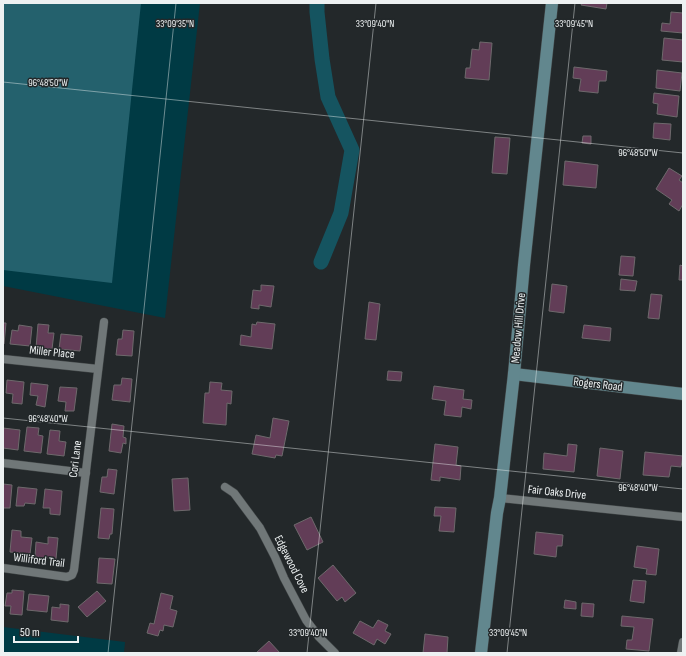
<svg xmlns="http://www.w3.org/2000/svg" width="686" height="656" viewBox="0 0 686 656" font-family="'Sofia Sans Condensed',sans-serif">
<rect width="100%" height="100%" fill="#23282a"/>
<g fill="#003a44">
<polygon points="3,3 200,3 165,318 3,286"/>
<polygon points="3,627 125,642 124,653 3,653"/>
</g>
<polygon fill="#24616d" points="3,3 141,3 112,283 3,270"/>
<g fill="none" stroke-linecap="round" stroke-linejoin="round">
<polyline stroke="#155460" stroke-width="15" points="317,3 317,12 322,59 328,97 352,150 341,213 321,262"/>
</g>
<g fill="#623d57" stroke="#6e696c">
<polygon points="582,3 607,3 606,9 581,5"/>
<polygon points="671,12 683,13 683,33 661,31 662,23 670,24"/>
<polygon points="664,38 683,40 683,62 662,60"/>
<polygon points="480,42 492,43 489,80 465,78 466,68 470,68 472,49 479,50"/>
<polygon points="574,67 607,71 606,81 599,81 598,93 579,91 581,79 573,78"/>
<polygon points="657,70 682,73 680,91 656,88"/>
<polygon points="654,93 679,96 677,117 657,114 658,104 653,103"/>
<polygon points="654,123 671,124 670,140 653,138"/>
<polygon points="583,136 591,136 591,144 582,143"/>
<polygon points="495,137 510,138 507,174 492,173"/>
<polygon points="565,161 598,165 596,188 563,185"/>
<polygon points="669,168 682,176 679,180 683,183 683,204 679,211 669,204 672,200 656,189"/>
<polygon points="621,256 635,257 633,276 619,275"/>
<polygon points="680,265 683,266 683,280 679,280"/>
<polygon points="621,279 637,281 635,291 620,290"/>
<polygon points="552,284 567,286 564,313 549,311"/>
<polygon points="261,285 274,286 271,307 259,305 259,309 251,308 253,290 261,291"/>
<polygon points="651,294 662,295 659,319 648,318"/>
<polygon points="369,302 380,304 376,340 365,339"/>
<polygon points="257,322 275,324 272,349 240,345 241,335 251,337 252,324 256,325"/>
<polygon points="3,323 6,323 4,344 3,344"/>
<polygon points="38,324 49,325 48,333 54,333 52,349 36,348"/>
<polygon points="19,325 32,327 30,346 10,344 12,330 18,331"/>
<polygon points="584,325 611,328 610,341 582,338"/>
<polygon points="123,330 134,331 132,356 116,355 118,339 122,339"/>
<polygon points="61,334 82,336 80,351 59,349"/>
<polygon points="388,371 402,372 401,381 387,380"/>
<polygon points="122,378 132,379 130,402 112,400 114,385 121,385"/>
<polygon points="7,380 24,382 22,404 12,403 13,394 6,393"/>
<polygon points="210,382 222,383 221,390 232,391 231,404 227,403 226,425 203,423 205,393 209,393"/>
<polygon points="31,383 48,385 45,407 36,405 38,396 30,395"/>
<polygon points="434,386 464,390 463,399 472,400 471,409 462,407 461,417 444,415 446,401 432,399"/>
<polygon points="60,387 77,388 74,411 65,411 66,402 58,401"/>
<polygon points="273,418 289,421 282,456 276,455 275,458 252,454 256,435 270,438"/>
<polygon points="112,424 124,426 123,437 126,438 126,444 123,443 121,453 109,451"/>
<polygon points="27,427 39,428 38,435 43,436 41,453 24,451"/>
<polygon points="3,428 20,430 18,450 3,448"/>
<polygon points="50,430 60,431 59,441 66,442 64,456 47,454"/>
<polygon points="435,444 458,447 456,465 461,466 460,480 440,477 440,481 431,480"/>
<polygon points="568,444 577,445 574,472 543,469 544,453 567,456"/>
<polygon points="600,448 623,451 620,479 597,476"/>
<polygon points="645,452 683,456 681,467 671,466 669,477 643,475"/>
<polygon points="108,469 117,470 114,494 100,492 102,477 107,477"/>
<polygon points="188,478 190,510 174,511 172,479"/>
<polygon points="3,484 12,485 10,508 3,508"/>
<polygon points="18,487 37,489 35,504 25,503 24,506 16,506"/>
<polygon points="45,489 62,491 60,515 50,514 50,508 43,508"/>
<polygon points="435,507 456,508 454,532 439,531 441,516 434,516"/>
<polygon points="101,508 114,509 112,534 110,534 109,539 98,538"/>
<polygon points="311,517 323,542 307,550 294,525"/>
<polygon points="12,530 21,531 21,537 32,538 30,554 10,552"/>
<polygon points="536,532 563,535 562,546 557,546 556,557 534,554"/>
<polygon points="48,537 58,538 56,559 35,557 36,542 48,544"/>
<polygon points="637,546 659,549 656,575 646,574 647,569 634,567"/>
<polygon points="99,558 115,559 112,584 97,583"/>
<polygon points="333,565 356,593 345,602 342,597 337,601 318,578"/>
<polygon points="633,580 646,581 644,603 630,601"/>
<polygon points="12,590 24,591 22,615 10,614 11,606 5,606 7,593 12,593"/>
<polygon points="97,591 106,601 87,617 78,607"/>
<polygon points="161,593 173,596 170,609 177,611 173,627 164,625 163,631 160,630 158,636 147,633 150,623 154,624"/>
<polygon points="29,594 49,596 47,612 27,610"/>
<polygon points="565,600 576,602 576,609 564,608"/>
<polygon points="582,603 594,604 593,617 581,616"/>
<polygon points="60,604 69,605 68,622 51,620 52,607 60,608"/>
<polygon points="622,616 653,619 649,651 626,649 627,640 632,640 634,627 621,626"/>
<polygon points="378,620 388,625 385,631 391,634 385,644 377,639 374,645 353,633 360,621 373,628"/>
<polygon points="425,634 448,637 447,653 423,653"/>
<polygon points="269,641 280,653 256,653"/>
</g>
<g fill="none" stroke-linecap="round" stroke-linejoin="round">
<defs>
<g id="street">
<polyline points="3,359 98,369"/>
<polyline points="3,463 86,473"/>
<polyline points="225,487 234,493 260,528 275,557 284,578 306,620 319,637 335,653"/>
<polyline points="500,498 683,517"/>
<polyline points="3,568 67,577 72,575 74,570 104,322"/>
<polyline points="681,653 683,642"/>
</g>
<g id="secondary">
<polyline points="514,374 683,394"/>
<polyline points="481,653 497,513 500,498 514,374 524,265 552,3"/>
</g>
</defs>
<use href="#street" stroke="#424748" stroke-width="9"/>
<use href="#secondary" stroke="#424748" stroke-width="13"/>
<use href="#street" stroke="#707778" stroke-width="8"/>
<use href="#secondary" stroke="#62878e" stroke-width="12"/>
</g>
<path fill="none" stroke="#edf1f2" stroke-width="1" stroke-opacity="0.45" d="M3,82L683,153M3,418L683,489M108,653L176,3M307,653L376,3M507,653L575,3"/>
<g text-anchor="middle" stroke-width="3" stroke-linejoin="round" paint-order="stroke">
<g font-size="12" fill="#edf1f2" stroke="#23282a">
<text transform="translate(518 328) rotate(-85)" y="4">Meadow Hill Drive</text>
<text transform="translate(52 352) rotate(6)" y="4">Miller Place</text>
<text transform="translate(598 384) rotate(7)" y="4">Rogers Road</text>
<text transform="translate(75 459) rotate(-83)" y="4">Cori Lane</text>
<text transform="translate(557 492) rotate(6)" y="4">Fair Oaks Drive</text>
<text transform="translate(39 560) rotate(7)" y="4">Williford Trail</text>
<text transform="translate(292 564) rotate(63)" y="4">Edgewood Cove</text>
</g>
</g>
<g font-size="10" text-anchor="middle" fill="#edf1f2" stroke="#23282a" stroke-width="3" stroke-linejoin="round" paint-order="stroke">
<text x="175" y="27">33°09'35"N</text>
<text x="375" y="27">33°09'40"N</text>
<text x="574" y="27">33°09'45"N</text>
<text x="48" y="86">96°48'50"W</text>
<text x="638" y="156">96°48'50"W</text>
<text x="48" y="422">96°48'40"W</text>
<text x="638" y="491">96°48'40"W</text>
<text x="308" y="636">33°09'40"N</text>
<text x="508" y="636">33°09'45"N</text>
</g>
<rect width="686" height="656" fill="none" stroke="#edf1f2" stroke-width="8"/>
<path d="M14 636v6h64v-6" fill="none" stroke="#edf1f2" stroke-width="2"/>
<text x="20" y="636" font-size="12" fill="#edf1f2" stroke="#23282a" stroke-width="3" paint-order="stroke">50 m</text>
</svg>
